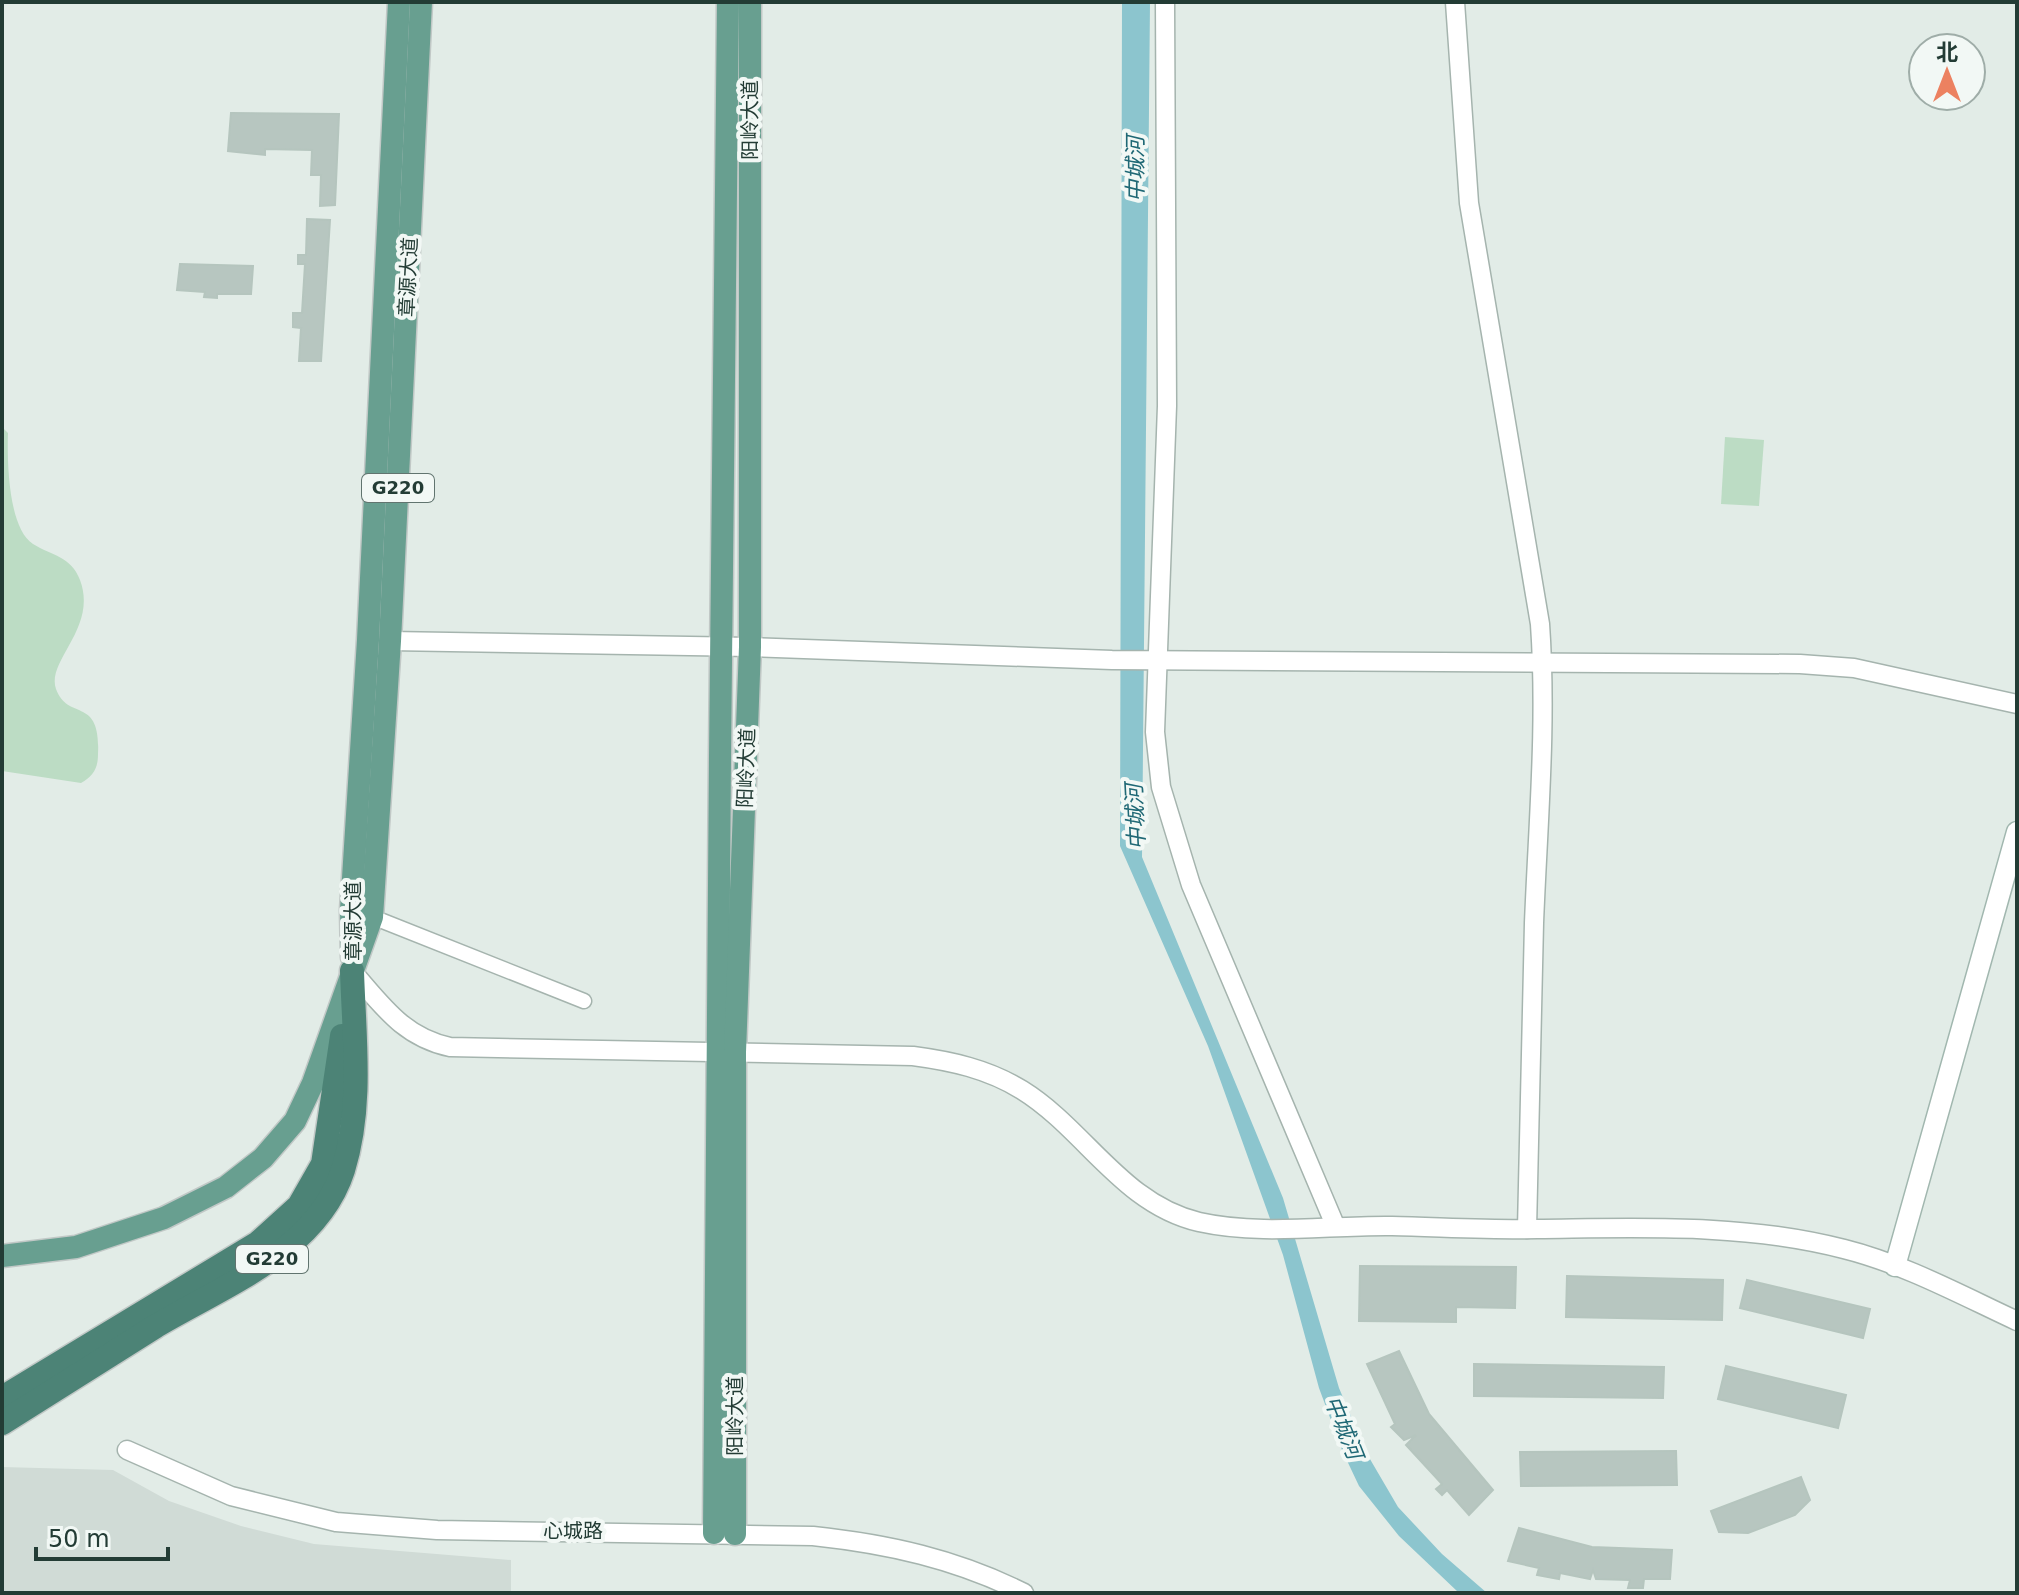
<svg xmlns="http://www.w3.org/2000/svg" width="2019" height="1595" viewBox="0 0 2019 1595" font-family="'DejaVu Sans','Noto Sans SC',sans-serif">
<rect width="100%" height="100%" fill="#e2ece7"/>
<polygon fill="#d0dbd6" points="2,1467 113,1470 169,1501 241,1526 314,1544 511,1560 511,1593 2,1593"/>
<g fill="#bcdcc4">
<path d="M2,427L8,433C7,460 8,528 33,544C52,556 71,556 80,580C98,628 46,661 56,689C68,722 101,695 98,754C98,769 93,776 81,783L2,771Z"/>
<polygon points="1725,437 1764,440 1759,506 1721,504"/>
</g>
<polygon fill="#8cc5ce" points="1122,2 1150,2 1142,857 1283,1198 1339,1388 1367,1454 1398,1507 1442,1554 1487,1593 1458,1592 1399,1536 1359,1486 1342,1450 1319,1388 1283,1255 1208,1046 1120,846"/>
<g fill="#b7c6c0" stroke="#b5c5be" stroke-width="2">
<polygon points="231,113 339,114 335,205 320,206 321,175 311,175 312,150 265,149 265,155 228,151"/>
<polygon points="307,219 330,220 321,361 299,361 301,328 293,327 293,313 302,313 305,264 298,264 298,255 306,255"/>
<polygon points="180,264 253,266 251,294 217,294 217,298 204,297 205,292 177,290"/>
<polygon points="1360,1266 1516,1267 1515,1308 1456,1307 1456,1322 1359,1321"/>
<polygon points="1567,1276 1723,1280 1722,1320 1566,1317"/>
<polygon points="1747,1280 1870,1309 1863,1338 1740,1308"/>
<polygon points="1399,1351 1429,1414 1493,1490 1469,1515 1447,1490 1442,1495 1436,1489 1442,1484 1406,1445 1416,1435 1404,1440 1391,1427 1395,1424 1367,1364"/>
<polygon points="1474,1364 1664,1367 1663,1398 1474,1396"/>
<polygon points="1726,1366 1846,1395 1838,1428 1718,1399"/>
<polygon points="1676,1451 1677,1485 1521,1486 1520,1452"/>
<polygon points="1801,1477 1810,1500 1795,1515 1748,1533 1719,1532 1711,1511"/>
<polygon points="1519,1528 1592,1547 1672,1550 1670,1579 1644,1579 1643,1588 1628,1588 1630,1580 1596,1579 1593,1570 1590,1579 1560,1573 1559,1579 1537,1575 1539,1568 1508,1561"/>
</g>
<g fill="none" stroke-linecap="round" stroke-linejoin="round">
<defs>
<polyline id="minor" points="365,914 584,1001"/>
<g id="tertiary">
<polyline points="1165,2 1167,406 1155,732 1161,787 1191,885 1335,1225"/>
<path d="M1455,2L1469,203L1540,624C1547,724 1538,823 1534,923C1531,1025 1529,1127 1527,1229"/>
<polyline points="390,641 750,647 1112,660 1800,664 1854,668 2017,704"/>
<path d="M352,971C382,1005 403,1037 450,1047L913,1056C951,1061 988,1069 1022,1090C1085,1129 1122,1204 1199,1222C1262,1236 1328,1225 1392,1226C1440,1227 1489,1230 1537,1229C1640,1228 1744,1223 1844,1249C1904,1264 1961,1295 2017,1321"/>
<path d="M127,1450L231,1496L336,1522L437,1530L813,1536C888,1544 956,1559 1024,1593"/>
</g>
<polyline id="secondary" points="1895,1266 2017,832"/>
<g id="primary">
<polyline points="352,957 351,910 368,640 399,2"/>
<polyline points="2,1256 76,1247 164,1218 226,1187 263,1158 295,1121 313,1083 372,917 390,641 421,2"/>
<path d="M714,1533C715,1023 724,512 728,2"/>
<polyline points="735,1534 735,1052 750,647 750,2"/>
</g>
<g id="trunk">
<polyline points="2,1398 258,1243 299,1206 323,1164 342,1036"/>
<path d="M2,1423C53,1391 105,1358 156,1326C223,1286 317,1251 343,1170C363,1106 354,1037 352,971"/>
</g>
</defs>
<use href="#minor" stroke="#a5b4ae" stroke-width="17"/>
<use href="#tertiary" stroke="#a5b4ae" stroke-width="21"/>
<use href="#secondary" stroke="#a1b7af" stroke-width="23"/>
<use href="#primary" stroke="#c1c8c6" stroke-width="25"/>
<use href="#trunk" stroke="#c1c8c6" stroke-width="27"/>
<use href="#minor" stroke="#fff" stroke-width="14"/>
<use href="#tertiary" stroke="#fff" stroke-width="18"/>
<use href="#secondary" stroke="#fff" stroke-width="20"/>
<use href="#primary" stroke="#689f90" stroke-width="22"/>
<use href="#trunk" stroke="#4c8376" stroke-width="24"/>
</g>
<g text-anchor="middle" stroke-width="8" stroke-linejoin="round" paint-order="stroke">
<g fill="#f2f8f5" stroke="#61746f" stroke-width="2">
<rect x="362" y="474" width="72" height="28" rx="6"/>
<rect x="236" y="1245" width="72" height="28" rx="6"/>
</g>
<g font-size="18" font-weight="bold" fill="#233c35">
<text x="398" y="494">G220</text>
<text x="272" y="1265">G220</text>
</g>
<g font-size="20" fill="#233c35" stroke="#f2f8f5">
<text transform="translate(750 120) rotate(-90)" y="7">阳岭大道</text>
<text transform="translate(408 277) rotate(-87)" y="7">章源大道</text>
<text transform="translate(746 768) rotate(-88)" y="7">阳岭大道</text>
<text transform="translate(353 921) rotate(-90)" y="7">章源大道</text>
<text transform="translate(735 1416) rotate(-90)" y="7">阳岭大道</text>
<text x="573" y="1538">心城路</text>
</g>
<g font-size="22" font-style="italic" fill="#1f6875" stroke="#f2f8f5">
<text transform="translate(1135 169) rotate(-90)" y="8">中城河</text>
<text transform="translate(1135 817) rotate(-93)" y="8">中城河</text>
<text transform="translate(1344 1427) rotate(68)" y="8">中城河</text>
</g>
</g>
<rect width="2019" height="1595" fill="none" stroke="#233c35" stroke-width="8"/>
<g transform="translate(1947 72)"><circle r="38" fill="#f2f8f5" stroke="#9fada8" stroke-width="2"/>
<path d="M0-6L14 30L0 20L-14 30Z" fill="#ec8160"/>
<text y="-12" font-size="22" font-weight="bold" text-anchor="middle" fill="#233c35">北</text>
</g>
<path d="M36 1547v12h132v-12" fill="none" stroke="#233c35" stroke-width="4"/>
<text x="48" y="1547" font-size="24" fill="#233c35" stroke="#f2f8f5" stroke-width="6" paint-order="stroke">50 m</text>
</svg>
